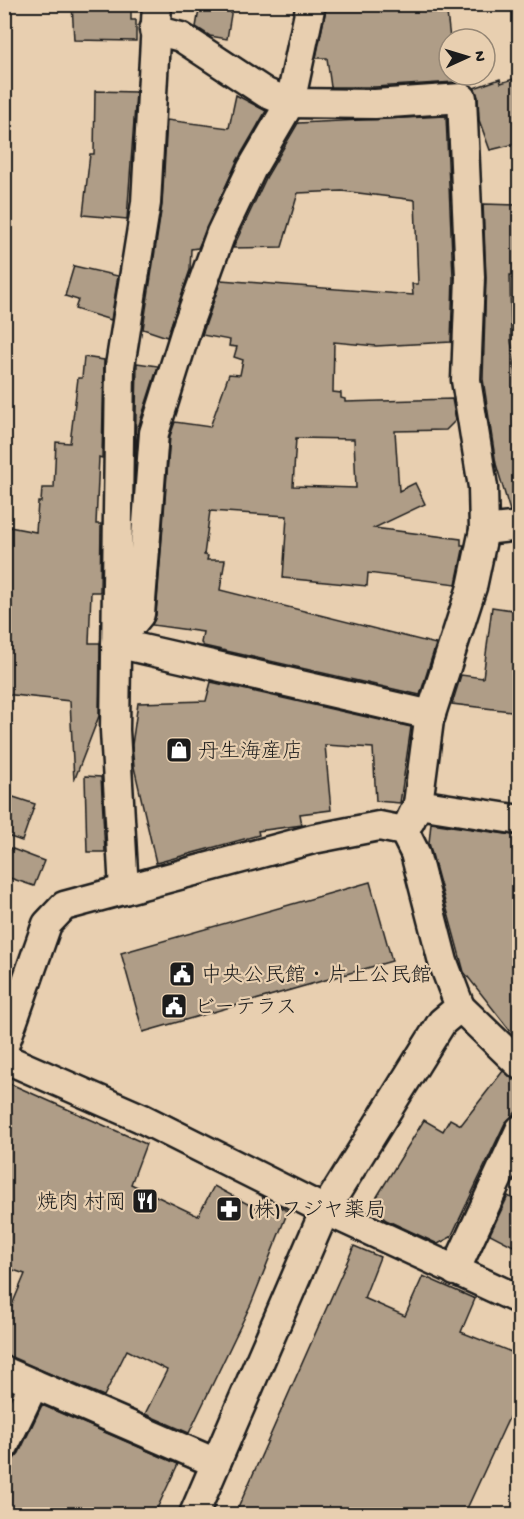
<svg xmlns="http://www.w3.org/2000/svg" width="524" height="1519" viewBox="0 0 524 1519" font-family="'Gochi Hand','Klee One',sans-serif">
<rect width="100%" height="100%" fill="#e8cfb0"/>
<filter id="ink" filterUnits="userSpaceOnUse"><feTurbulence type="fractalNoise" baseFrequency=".0167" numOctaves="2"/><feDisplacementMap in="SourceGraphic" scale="12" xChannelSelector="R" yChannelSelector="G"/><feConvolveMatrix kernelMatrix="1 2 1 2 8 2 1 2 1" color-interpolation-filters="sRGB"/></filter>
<g filter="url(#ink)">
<g fill="#af9d87" stroke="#1c1c1c" stroke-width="1.5" fill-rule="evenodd">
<polygon points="72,4 131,4 131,20 136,20 136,41 74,40"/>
<polygon points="200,4 225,4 232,8 227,39 210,36 196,27"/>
<polygon points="327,4 446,4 450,39 449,75 454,75 455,82 375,87 331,87 327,58 316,58"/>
<polygon points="519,77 519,143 490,150 479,120 478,97 474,88 500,79 501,83"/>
<polygon points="95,91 136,92 127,219 83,215 90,154 94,154"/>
<polygon points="236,95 266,111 237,161 198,248 191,249 190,270 167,337 143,329 162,205 167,120 229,128"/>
<path d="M446,116L453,277L451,342L376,346L334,342L333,392L341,393V398L345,399V402L452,399L456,420L446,430L395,431L399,491L415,483L425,504L374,528L461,539V545H464L456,584L368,573L367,586L283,578L287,516L210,511L204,555L208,556L207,560H225L220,590L436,644L420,695L204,646L201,643L203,632L152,625L156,615L170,436L175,422L210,427L229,374L240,375L243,360L234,357L237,347L229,346L230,340L202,335L221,280L413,295L412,284H418L415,200L342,191L298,193L282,247L233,248L267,176L298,123ZM296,438L354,439L356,488L293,486Z"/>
<polygon points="483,204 519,205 519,268 517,275 510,275 511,341 519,393 519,510 510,511 496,464 483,379 486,278"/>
<polygon points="74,266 118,276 111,320 75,309 78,300 65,296"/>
<polygon points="84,357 104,360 102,458 99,457 96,524 101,524 100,592 91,592 89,643 100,643 99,716 74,781 70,701 4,694 4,526 36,532 38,502 41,502 42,488 54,488 56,442 70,443 78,378 82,378"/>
<polygon points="137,363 158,366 138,428 135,462"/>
<polygon points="492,607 519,611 519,712 452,704 461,675 483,678"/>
<polygon points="211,682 411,727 400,803 376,801 373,748 325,745 331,810 300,814 302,825 258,831 259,835 156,863 134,767 132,745 138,703 206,701"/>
<polygon points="85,776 101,777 105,852 87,852"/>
<polygon points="4,794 35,804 22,841 4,835"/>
<polygon points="431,823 519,836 519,1042 464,972 429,843"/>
<polygon points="10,848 44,861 34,886 4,876 4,862"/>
<polygon points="370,882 392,961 143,1032 121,953"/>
<polygon points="503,1071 519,1081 519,1109 505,1123 451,1237 438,1244 386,1220 377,1212 375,1200 424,1120 443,1131 450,1119 461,1125"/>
<polygon points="4,1081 146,1144 131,1184 198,1216 214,1186 257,1209 263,1197 288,1211 251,1304 189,1433 145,1414 167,1370 127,1350 104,1396 4,1355 4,1324 25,1274 4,1267"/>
<polygon points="508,1196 519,1202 519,1249 490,1234"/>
<polygon points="354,1246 380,1257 364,1298 405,1316 423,1276 475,1299 461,1332 519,1355 519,1396 464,1515 235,1515"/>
<polygon points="42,1405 178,1464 154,1515 4,1515 4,1462 13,1460 19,1453"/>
</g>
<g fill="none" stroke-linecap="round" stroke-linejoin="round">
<defs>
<g id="minor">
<polyline points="311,4 290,103 252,168 221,233 188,324 154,433 140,614 116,643 431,715"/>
<polyline points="154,30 181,37 266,93 290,103 375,104 462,98 470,277 466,380 483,487 484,530 472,587 429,720 418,804"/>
<polyline points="484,530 520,526"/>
<polyline points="410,821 418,804 520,820"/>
<polyline points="124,890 115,730 120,366 146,203 157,4"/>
<polyline points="460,1007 520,1065"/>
<polyline points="4,1046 47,924 64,906 313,839 379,826 404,831 415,853 443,962 460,1007 442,1022 325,1210 194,1514"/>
<polyline points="4,1058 141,1118 325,1210 520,1300"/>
<polyline points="455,1271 520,1130"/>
<polyline points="4,1371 216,1463"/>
<polyline points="4,1446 34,1384"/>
</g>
</defs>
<use href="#minor" stroke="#1c1c1c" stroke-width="33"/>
<use href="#minor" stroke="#e8cfb0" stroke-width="28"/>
</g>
</g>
<defs>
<symbol id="shop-square" viewBox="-11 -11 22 22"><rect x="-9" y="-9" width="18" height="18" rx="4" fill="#1c1c1c" stroke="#e8cfb0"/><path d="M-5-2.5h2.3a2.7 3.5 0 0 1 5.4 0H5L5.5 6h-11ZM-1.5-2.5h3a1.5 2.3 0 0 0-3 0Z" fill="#fff"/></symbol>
<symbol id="civic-square" viewBox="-11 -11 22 22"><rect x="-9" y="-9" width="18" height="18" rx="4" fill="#1c1c1c" stroke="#e8cfb0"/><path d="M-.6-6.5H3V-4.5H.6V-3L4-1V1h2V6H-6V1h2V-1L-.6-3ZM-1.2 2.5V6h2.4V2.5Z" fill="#fff"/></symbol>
<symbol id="restaurant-square" viewBox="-11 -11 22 22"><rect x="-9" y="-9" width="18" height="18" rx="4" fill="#1c1c1c" stroke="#e8cfb0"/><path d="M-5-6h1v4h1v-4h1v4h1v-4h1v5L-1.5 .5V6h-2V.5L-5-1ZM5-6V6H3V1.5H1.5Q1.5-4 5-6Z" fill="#fff"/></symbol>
<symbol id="pharmacy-square" viewBox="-11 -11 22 22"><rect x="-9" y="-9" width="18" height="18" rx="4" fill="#1c1c1c" stroke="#e8cfb0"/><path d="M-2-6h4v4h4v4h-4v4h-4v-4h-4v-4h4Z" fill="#fff"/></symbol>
</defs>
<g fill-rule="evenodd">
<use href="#shop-square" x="164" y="735" width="30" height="30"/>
<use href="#civic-square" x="167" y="959" width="30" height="30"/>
<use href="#civic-square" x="159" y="991" width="30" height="30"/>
<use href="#restaurant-square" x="130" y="1186" width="30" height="30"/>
<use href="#pharmacy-square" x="214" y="1194" width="30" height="30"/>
</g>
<g text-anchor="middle" stroke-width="4.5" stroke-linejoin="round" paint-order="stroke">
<g font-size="21" fill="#1c1c1c" stroke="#e8cfb0" text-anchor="start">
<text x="198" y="757">丹生海産店</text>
<text x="201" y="981">中央公民館・片上公民館</text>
<text x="194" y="1013">ビーテラス</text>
<text x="126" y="1208" text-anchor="end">焼肉 村岡</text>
<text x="248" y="1216">(株)フジヤ薬局</text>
</g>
</g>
<rect width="524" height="1519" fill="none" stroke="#e8cfb0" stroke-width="24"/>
<rect x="12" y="12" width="500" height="1495" fill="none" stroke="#1c1c1c" stroke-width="2" filter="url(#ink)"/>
<g transform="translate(467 57) rotate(86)"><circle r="28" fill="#e8cfb0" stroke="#968775" stroke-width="1.5"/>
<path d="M0-4.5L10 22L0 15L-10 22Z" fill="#1c1c1c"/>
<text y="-9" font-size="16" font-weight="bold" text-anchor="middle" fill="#1c1c1c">N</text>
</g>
</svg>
